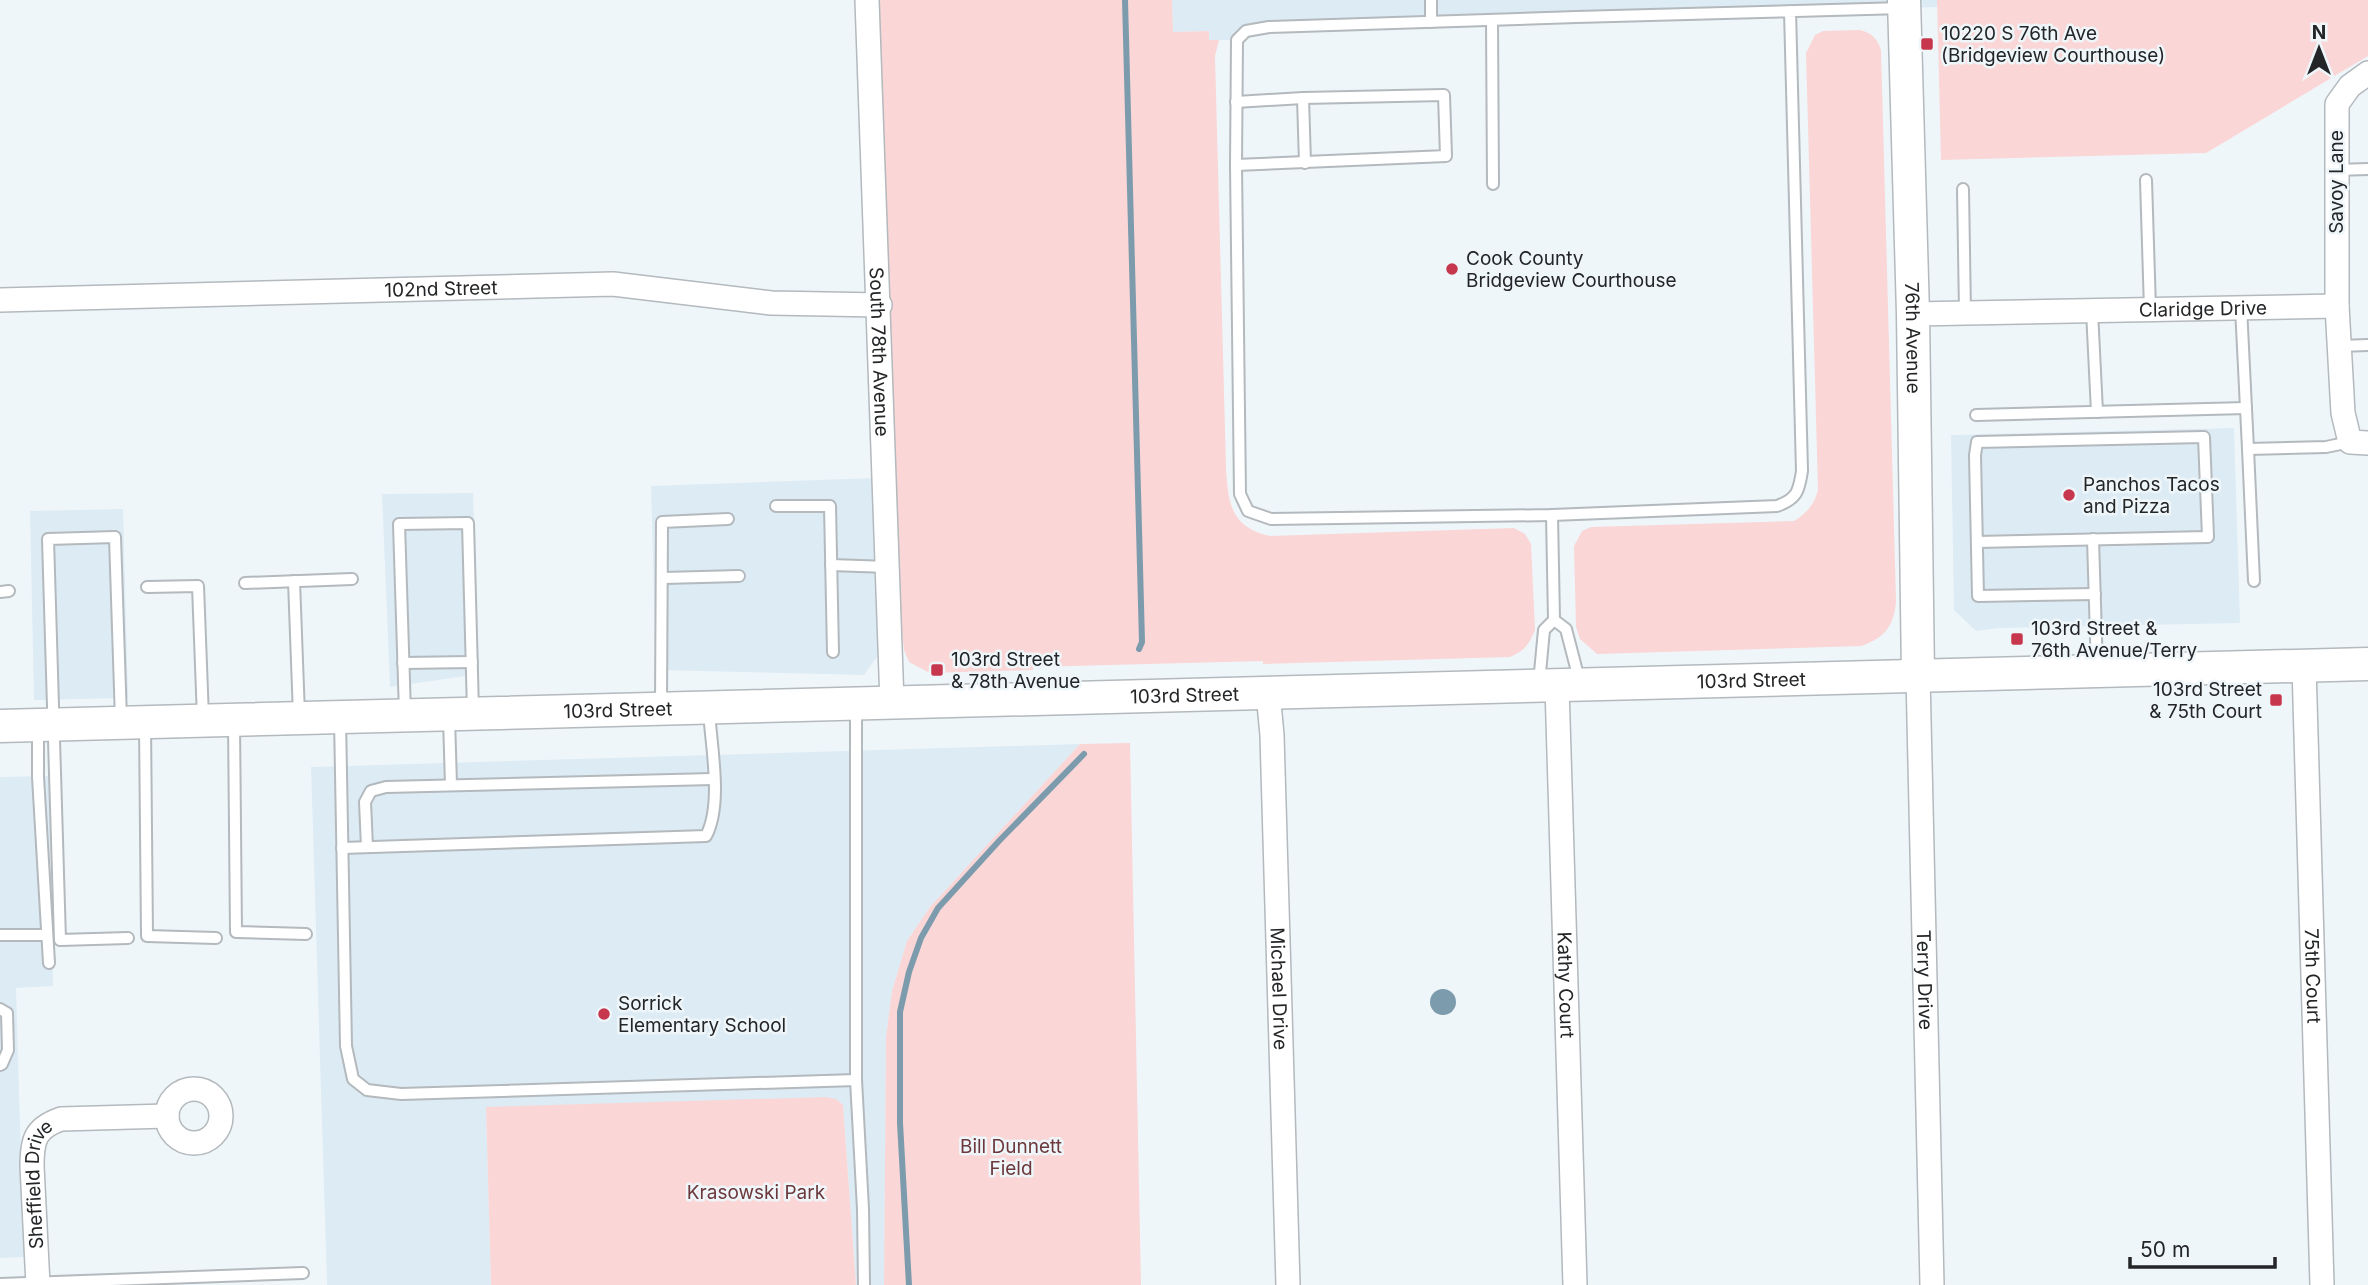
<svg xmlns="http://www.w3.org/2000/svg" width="2368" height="1285" viewBox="0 0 2368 1285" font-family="Inter,sans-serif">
<rect width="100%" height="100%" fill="#eff6fa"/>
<g fill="#ddebf4">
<polygon points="1172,0 1937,0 1937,7 1269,27 1237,40 1209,40 1209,31 1173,32"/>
<polygon points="2234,428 2240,623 2000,628 1976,631 1954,610 1951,435"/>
<polygon points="876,478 882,650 864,675 656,670 651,486"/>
<polygon points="473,493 479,674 390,687 382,494"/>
<polygon points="123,509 128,698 34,700 30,511"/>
<polygon points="1080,744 930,907 907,941 892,991 886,1037 884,1285 856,1285 843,1105 486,1108 491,1285 327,1285 311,767"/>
<polygon points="49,776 53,986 16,988 24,1257 0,1258 0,777"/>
</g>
<g fill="#fad6d6">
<path d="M875,0H1172L1173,32L1209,31V40H1219L1215,56L1226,467C1228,502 1230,527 1270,536L1514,528L1525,534L1531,544L1535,630C1529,644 1525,651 1510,657L1263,664V661L1033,667V670L930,673L909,662L904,650L901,622Z"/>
<polygon points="1937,0 2368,0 2368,56 2206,153 1941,160"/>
<path d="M1860,30C1872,33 1877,38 1881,50L1896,601C1894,626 1885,638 1861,646L1597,654L1580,639L1576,627L1574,546L1582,531L1591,527L1794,521C1807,513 1814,505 1818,490L1806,53L1815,35L1823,31Z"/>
<polygon points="1130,743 1141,1285 884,1285 886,1037 892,991 907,941 930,907 1080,744"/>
<polygon points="826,1097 836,1099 843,1105 856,1285 491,1285 486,1107"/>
</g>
<circle fill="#7c9bad" cx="1443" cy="1002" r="13"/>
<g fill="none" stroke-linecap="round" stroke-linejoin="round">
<g stroke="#7c9bad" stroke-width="6">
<polyline points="1125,0 1142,642 1139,649"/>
<polyline points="909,1285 900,1123 900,1012 909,972 921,938 938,908 999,841 1084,754"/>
</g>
<defs>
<g id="lane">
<polyline points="1431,0 1431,22"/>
<path d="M1790,11L1802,471C1799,491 1797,499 1777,506L1552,515L1271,519L1248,511L1240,494L1236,165L1237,40L1246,31L1269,27C1480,20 1692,13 1903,8"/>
<polyline points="1492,21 1493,184"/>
<polyline points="1303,98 1305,163"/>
<polyline points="1236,102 1303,98 1444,95 1446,156 1236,165"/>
<polyline points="2336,170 2368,169"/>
<polyline points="2146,180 2150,309"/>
<polyline points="1963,189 1965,313"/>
<polyline points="2241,307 2248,449 2326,447 2350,442"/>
<polyline points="2092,311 2097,412"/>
<polyline points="2339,346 2368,345"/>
<polyline points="1976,415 2246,408"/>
<polyline points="2248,449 2254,581"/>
<polyline points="776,506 830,506 833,652"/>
<polyline points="2093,539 2097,670"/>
<polyline points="1977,542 2208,537 2204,437 1977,442 1975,455 1978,596 2095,594"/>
<polyline points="831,565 888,567"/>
<polyline points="664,578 739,576"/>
<polyline points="294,581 299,715"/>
<polyline points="245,583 352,579"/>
<polyline points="147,587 198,586 203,718"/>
<polyline points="0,592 9,591"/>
<polyline points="1554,620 1566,629 1580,683"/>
<polyline points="403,663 472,662"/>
<polyline points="1539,683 1544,630 1554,620 1552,515"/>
<polyline points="661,705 662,522 728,519"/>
<polyline points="856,707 856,1080 863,1209 864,1285"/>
<polyline points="405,713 399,524 468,523 473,711"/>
<polyline points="449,718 451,785"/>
<polyline points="340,719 346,1046 353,1079 367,1090 401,1094 856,1080"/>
<polyline points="121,720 115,537 48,539 60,940 128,938"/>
<polyline points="234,722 236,932 306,934"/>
<polyline points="145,724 147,936 216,938"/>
<polyline points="38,729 38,777 49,963"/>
<polyline points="367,847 365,802 371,791 386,787 713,779"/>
<path d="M342,848L706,836C723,804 711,746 709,711"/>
<polyline points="0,935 47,935"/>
<polyline points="0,1009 7,1013 8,1050 2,1064 0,1065"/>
<polyline points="0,1284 303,1273"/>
</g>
<g id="street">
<path id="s1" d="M867,0L892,703"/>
<path id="s2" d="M0,300L613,284L771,303L880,305"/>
<polyline points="2337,306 2337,104 2350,86 2368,73"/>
<path id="s3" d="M1913,314L2337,306L2343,413L2350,442L2368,443"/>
<path id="s4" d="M2304,666L2322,1285"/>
<path id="s5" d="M1918,676L1932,1285"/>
<path id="s6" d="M1557,686L1575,1285"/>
<path id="s7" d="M1268,693L1272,735L1288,1285"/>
<circle cx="194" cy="1116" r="27"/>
<path id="s8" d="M38,1285L32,1166C32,1140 35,1128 61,1119L167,1116"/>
</g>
<g id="secondary">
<path id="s9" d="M1904,0L1913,314L1918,676"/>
<path id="s10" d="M0,726L2368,664"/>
</g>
</defs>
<use href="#lane" stroke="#b3b9bd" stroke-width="14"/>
<use href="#street" stroke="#b3b9bd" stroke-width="26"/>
<use href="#secondary" stroke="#b3b9bd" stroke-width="35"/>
<use href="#lane" stroke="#fff" stroke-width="10"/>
<use href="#street" stroke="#fff" stroke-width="23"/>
<use href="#secondary" stroke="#fff" stroke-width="32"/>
</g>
<g fill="#c6364c" stroke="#eff6fa" stroke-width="2.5">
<rect x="1920" y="37" width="14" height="14" rx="3.5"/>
<circle cx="1452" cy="269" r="7"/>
<circle cx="2069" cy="495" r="7"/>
<rect x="2010" y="632" width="14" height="14" rx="3.5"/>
<rect x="930" y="663" width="14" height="14" rx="3.5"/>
<rect x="2269" y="693" width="14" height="14" rx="3.5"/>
<circle cx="604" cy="1014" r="7"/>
</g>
<g text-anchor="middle" stroke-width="5" stroke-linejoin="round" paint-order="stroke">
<g font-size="19" fill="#232527" stroke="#eff6fa" text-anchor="start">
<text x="1941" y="40">10220 S 76th Ave<tspan x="1941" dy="22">(Bridgeview Courthouse)</tspan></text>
<text x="1466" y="265">Cook County<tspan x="1466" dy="22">Bridgeview Courthouse</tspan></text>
<text x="2083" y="491">Panchos Tacos<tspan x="2083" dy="22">and Pizza</tspan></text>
<text x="2031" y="635">103rd Street &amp;<tspan x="2031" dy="22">76th Avenue/Terry</tspan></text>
<text x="951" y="666">103rd Street<tspan x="951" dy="22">&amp; 78th Avenue</tspan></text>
<text x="2262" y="696" text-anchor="end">103rd Street<tspan x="2262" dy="22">&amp; 75th Court</tspan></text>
<text x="618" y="1010">Sorrick<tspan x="618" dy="22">Elementary School</tspan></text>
</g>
<g font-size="19" fill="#232527" stroke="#eff6fa">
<text transform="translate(2336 182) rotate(-90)" y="7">Savoy Lane</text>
<text dy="7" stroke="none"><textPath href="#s2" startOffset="441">102nd Street</textPath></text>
<text dy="7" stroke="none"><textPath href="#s3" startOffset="290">Claridge Drive</textPath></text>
<text dy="7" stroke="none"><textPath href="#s9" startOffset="338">76th Avenue</textPath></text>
<text dy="7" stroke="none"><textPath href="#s1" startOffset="352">South 78th Avenue</textPath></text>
<text dy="7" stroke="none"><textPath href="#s10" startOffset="1752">103rd Street</textPath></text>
<text dy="7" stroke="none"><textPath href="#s10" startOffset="1185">103rd Street</textPath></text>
<text dy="7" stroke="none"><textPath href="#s10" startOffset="618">103rd Street</textPath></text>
<text dy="7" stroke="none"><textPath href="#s4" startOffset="310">75th Court</textPath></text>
<text dy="7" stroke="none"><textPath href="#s5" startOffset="304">Terry Drive</textPath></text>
<text dy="7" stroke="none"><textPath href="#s6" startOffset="299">Kathy Court</textPath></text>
<text dy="7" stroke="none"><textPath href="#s7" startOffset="296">Michael Drive</textPath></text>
<text dy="7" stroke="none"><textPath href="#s8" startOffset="102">Sheffield Drive</textPath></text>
</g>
<g font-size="19" fill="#6c383b" stroke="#eff6fa">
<text x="1011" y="1153">Bill Dunnett<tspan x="1011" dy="22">Field</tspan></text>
<text x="756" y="1199">Krasowski Park</text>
</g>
</g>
<g transform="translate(2319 49)" stroke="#eff6fa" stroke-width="5" paint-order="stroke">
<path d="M0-5L12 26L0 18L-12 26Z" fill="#232527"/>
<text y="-10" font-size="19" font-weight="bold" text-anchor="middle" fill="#232527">N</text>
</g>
<path d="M2130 1257v10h145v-10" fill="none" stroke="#232527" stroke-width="3.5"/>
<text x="2140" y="1257" font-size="21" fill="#232527" stroke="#eff6fa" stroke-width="5" paint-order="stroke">50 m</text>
</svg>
